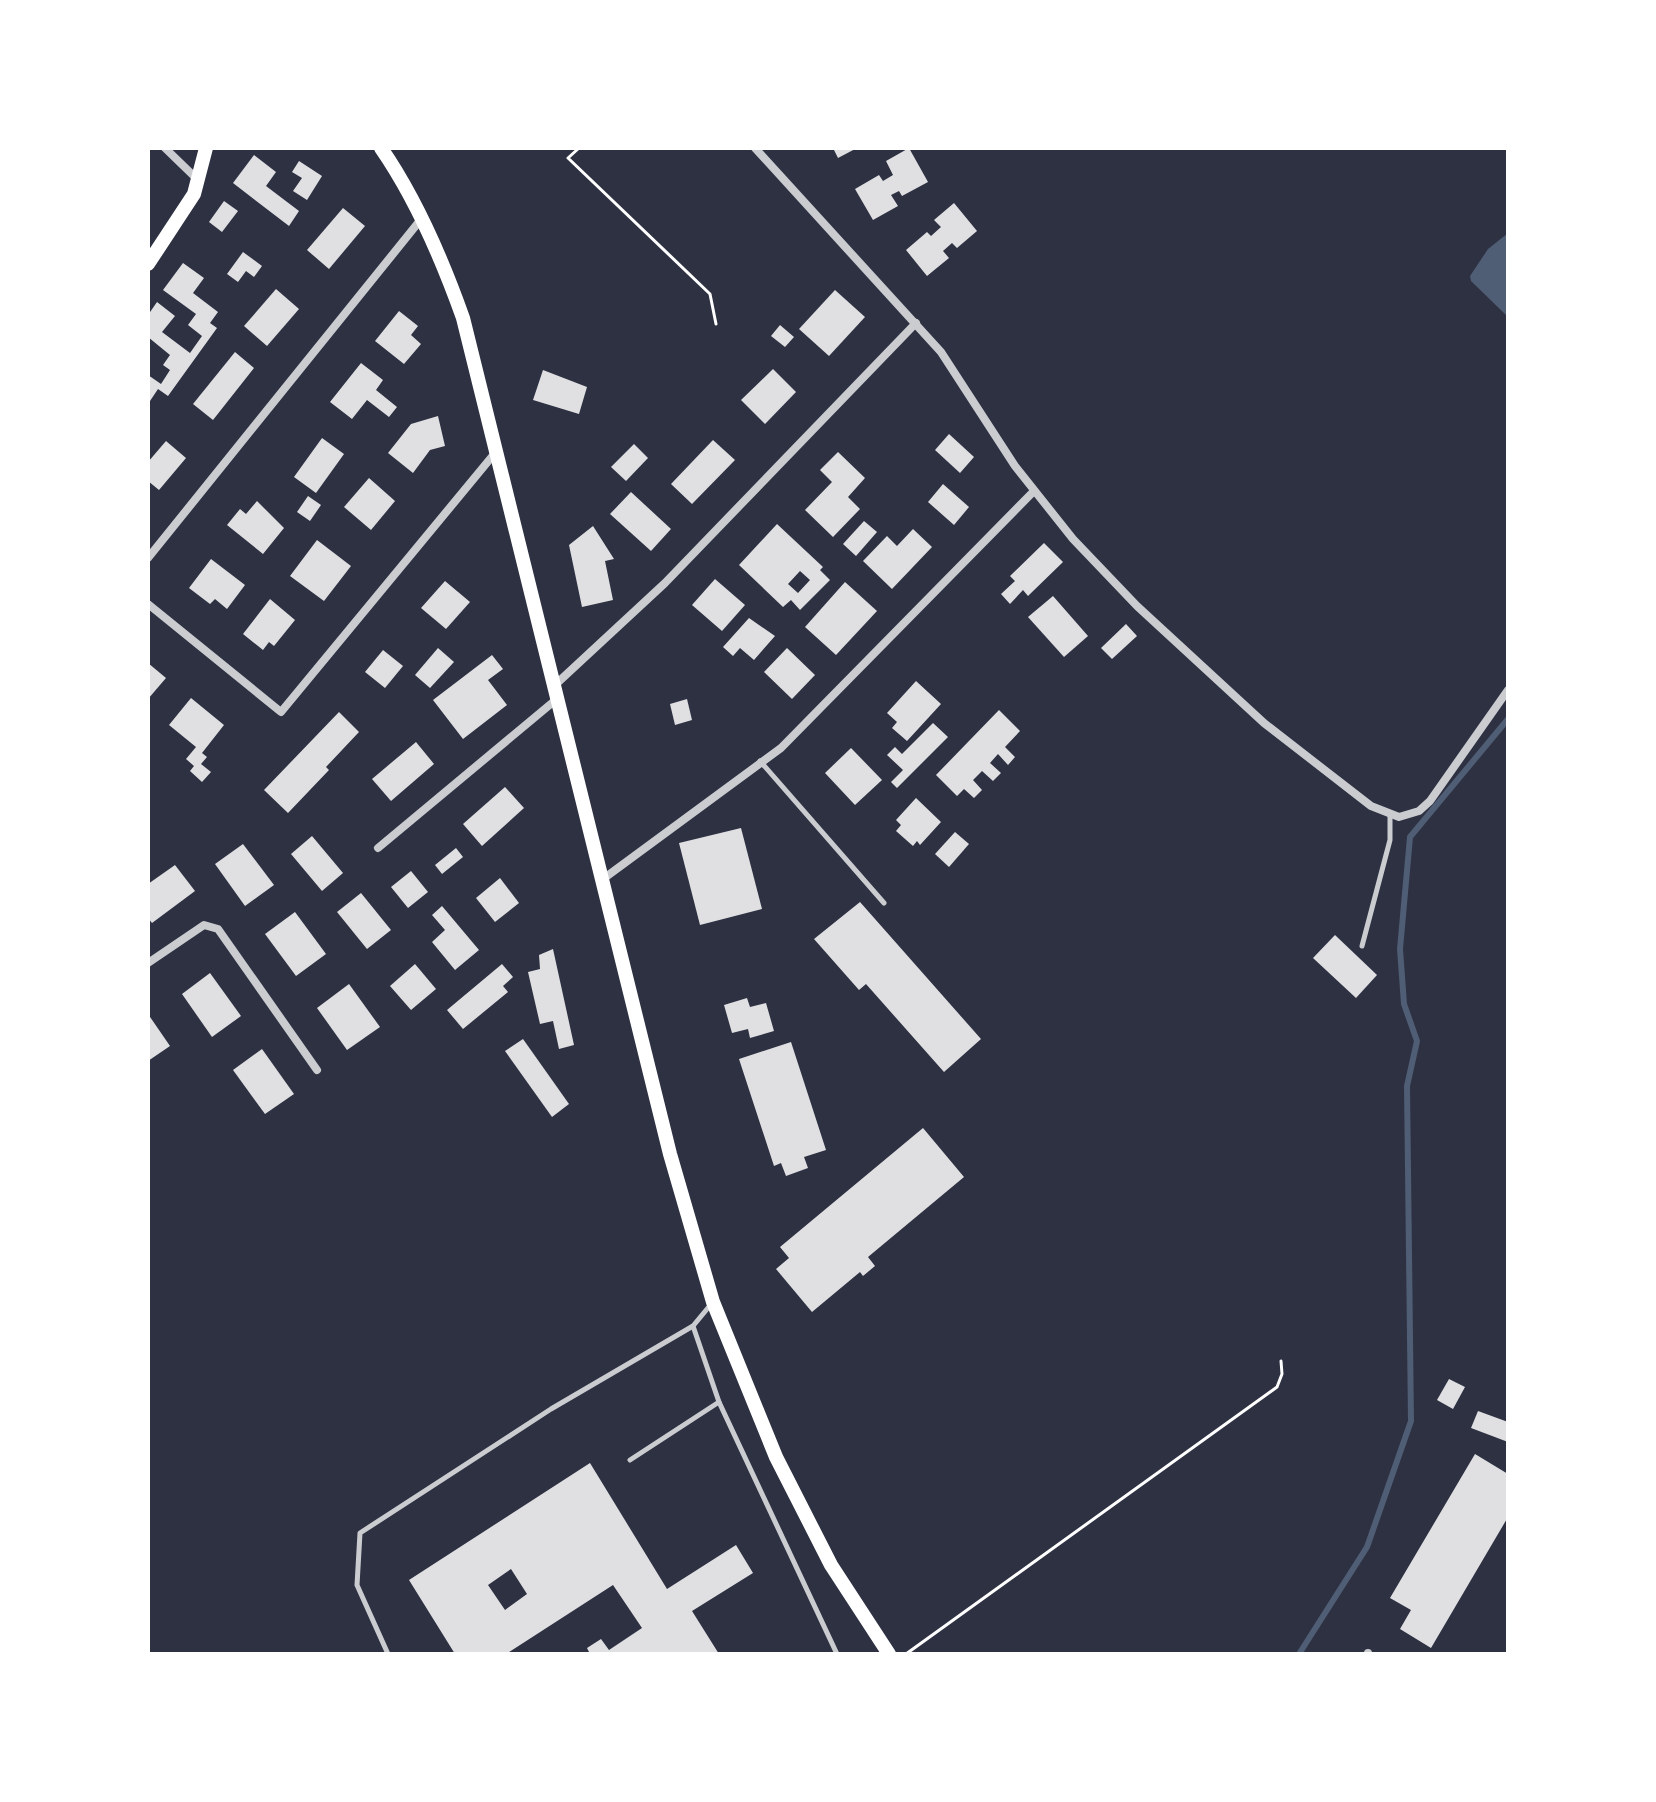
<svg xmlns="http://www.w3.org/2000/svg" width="1656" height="1802" viewBox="0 0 1656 1802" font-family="'Alegreya Sans',sans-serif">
<rect width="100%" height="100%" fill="#2d3142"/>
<polygon fill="#4f5d75" points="1508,233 1508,317 1471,281 1470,276 1488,249"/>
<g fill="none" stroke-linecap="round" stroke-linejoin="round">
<polyline stroke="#4f5d75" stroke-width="6" points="1299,1654 1367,1547 1411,1421 1407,1086 1417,1041 1404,1004 1400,949 1410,837 1508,719"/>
</g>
<g fill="#e0e0e3" fill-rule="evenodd">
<polygon points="833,148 857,148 838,158"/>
<polygon points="909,148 928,182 902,196 899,191 891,195 898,206 873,220 855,189 879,175 883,181 893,175 886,161"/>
<polygon points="254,155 276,172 266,186 299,211 289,226 233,183"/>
<polygon points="299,161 322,176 307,200 293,191 302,178 292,172"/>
<polygon points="224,201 238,211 222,232 209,222"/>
<polygon points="954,203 977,231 957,248 952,243 943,251 949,258 927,276 906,250 927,232 931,236 941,227 934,220"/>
<polygon points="343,208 365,226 329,269 307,250"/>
<polygon points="243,252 262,266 254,277 246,271 238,282 227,274"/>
<polygon points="183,263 204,278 193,293 218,312 210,323 217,328 168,396 158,389 148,404 148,375 161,384 170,370 163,365 170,355 148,337 148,315 157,302 175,316 162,332 190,353 202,336 188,325 196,314 163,290"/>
<polygon points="276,289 299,309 267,346 244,326"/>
<polygon points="835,290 865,317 829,356 799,329"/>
<polygon points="399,311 418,326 411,335 421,344 404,364 375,341"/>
<polygon points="780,325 794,337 785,347 771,336"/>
<polygon points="235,352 254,368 213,420 193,404"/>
<polygon points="361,363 383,380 376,390 397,407 389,417 367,400 352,419 330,402"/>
<polygon points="773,369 796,392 765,424 741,400"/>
<polygon points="543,370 587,387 579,414 533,400"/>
<polygon points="438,416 445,446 430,450 413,473 388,453 411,424"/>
<polygon points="949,434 974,457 960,473 935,450"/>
<polygon points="322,438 344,454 316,493 294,477"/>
<polygon points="713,440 735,460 692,504 671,484"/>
<polygon points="166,441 186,458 159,490 148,481 148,462"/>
<polygon points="634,444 648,458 626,481 611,467"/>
<polygon points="838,452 865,478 848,497 860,509 833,537 805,510 832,482 820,470"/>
<polygon points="369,478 395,501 371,530 344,507"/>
<polygon points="943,484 969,507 954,525 928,502"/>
<polygon points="631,492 671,529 651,551 610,514"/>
<polygon points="308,496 321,505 310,521 297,512"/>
<polygon points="257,501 284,528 263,554 227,525 240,509 246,514"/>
<polygon points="864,521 877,532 856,556 843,544"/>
<path d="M777,524L823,567L820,570L830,580L800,610L791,600L783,607L739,565ZM800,571L810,580L798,593L788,584Z"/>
<polygon points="593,526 614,559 605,561 613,600 582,607 569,545"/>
<polygon points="913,529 932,547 892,589 863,561 887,536 897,546"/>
<polygon points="317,540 351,566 324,601 290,576"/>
<polygon points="1044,543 1063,562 1028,596 1023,590 1010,604 1001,594 1015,581 1010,576"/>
<polygon points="211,559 245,585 227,609 215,599 210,604 189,588"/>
<polygon points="715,579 745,605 722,631 692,605"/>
<polygon points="445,581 470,602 446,629 421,608"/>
<polygon points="845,582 877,611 836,655 805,627"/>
<polygon points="1053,596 1088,636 1064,657 1028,617"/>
<polygon points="270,599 295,620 274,646 269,642 263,650 243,634"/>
<polygon points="749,618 775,636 754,660 740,648 733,656 723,647"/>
<polygon points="1126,624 1137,636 1112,659 1101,648"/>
<polygon points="438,648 454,662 430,688 415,675"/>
<polygon points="787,648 815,675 792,699 764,672"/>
<polygon points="383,650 403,666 385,688 365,672"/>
<polygon points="492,655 503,669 488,680 507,705 463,739 433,700"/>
<polygon points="148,663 166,678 148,699"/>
<polygon points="916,681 941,704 907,741 892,728 897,722 887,713"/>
<polygon points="191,698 224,725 202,753 207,757 201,764 211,772 202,782 190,771 194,766 186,759 196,747 169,725"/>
<polygon points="687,699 692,720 675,725 670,704"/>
<polygon points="999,710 1020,731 1005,747 1015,757 1008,765 998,754 990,763 1001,773 993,781 982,771 973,780 982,790 974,798 964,789 957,796 936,775"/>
<polygon points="339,712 359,732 326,767 329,770 288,813 264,790"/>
<polygon points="933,723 948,737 897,788 891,782 903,770 887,755 895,747 902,754"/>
<polygon points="416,742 434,764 391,801 372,779"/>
<polygon points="851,748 882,780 855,805 825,773"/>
<polygon points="505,787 524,808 482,846 463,824"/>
<polygon points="916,798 941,822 920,845 917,841 913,846 896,831 901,825 896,820"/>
<polygon points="741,828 762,909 700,925 679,843"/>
<polygon points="955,832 969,844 949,867 935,854"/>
<polygon points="312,836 343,873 322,891 291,854"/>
<polygon points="243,844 274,885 245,906 215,864"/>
<polygon points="456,848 463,857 442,874 435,865"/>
<polygon points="175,865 195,891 152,923 148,918 148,884"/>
<polygon points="411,871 428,892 408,908 391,887"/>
<polygon points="500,878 519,903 495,922 476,898"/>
<polygon points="361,893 391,930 367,949 337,912"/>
<polygon points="860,902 981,1039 944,1072 866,984 859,990 814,939"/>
<polygon points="442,906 479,950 455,970 432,942 445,930 432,915"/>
<polygon points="295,912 326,954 296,976 265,934"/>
<polygon points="1335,935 1377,975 1356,998 1313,958"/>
<polygon points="553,949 574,1045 559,1049 553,1021 540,1024 528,972 540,969 539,955"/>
<polygon points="415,964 436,989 411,1010 390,986"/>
<polygon points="502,964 513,977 503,986 508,992 463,1029 447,1010"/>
<polygon points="210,973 241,1016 212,1037 182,994"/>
<polygon points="349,984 380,1027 347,1050 317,1008"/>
<polygon points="747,998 750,1007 766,1003 774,1031 750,1038 748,1029 732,1033 724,1005"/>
<polygon points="148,1014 170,1046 148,1061"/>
<polygon points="523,1039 569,1104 552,1117 505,1051"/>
<polygon points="791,1042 826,1150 804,1157 808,1168 786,1176 781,1163 774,1166 739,1059"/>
<polygon points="262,1049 294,1094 265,1114 233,1070"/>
<polygon points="923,1128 964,1177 868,1257 875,1266 863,1276 860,1272 812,1312 776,1269 789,1258 780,1247"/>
<polygon points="1449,1379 1465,1387 1453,1409 1437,1400"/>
<polygon points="1478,1411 1508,1422 1508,1442 1471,1428"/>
<polygon points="1475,1454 1508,1474 1508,1517 1431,1648 1400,1629 1411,1610 1390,1598"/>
<path d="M590,1463L667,1589L736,1545L753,1573L692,1611L719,1654H590L587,1648L601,1639L609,1650L642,1628L613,1585L506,1654H455L409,1580ZM511,1569L527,1594L505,1610L488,1585Z"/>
</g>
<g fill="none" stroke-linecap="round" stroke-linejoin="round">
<g stroke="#fff" stroke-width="3">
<polyline points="579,148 568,158 710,294 716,324"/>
<polyline points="906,1654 1277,1387 1282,1374 1281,1361"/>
</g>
<g stroke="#caccd0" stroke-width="5">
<polyline points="760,761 884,903"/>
<polyline points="1362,946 1390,840 1390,815"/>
<polyline points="693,1326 719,1402 837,1654"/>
<polyline points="630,1460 719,1402"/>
<polyline points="388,1654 357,1585 360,1533 551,1409 693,1326 712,1303"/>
</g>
<g stroke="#caccd0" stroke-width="8">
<polyline points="165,148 199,181"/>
<polyline points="755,148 941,352 1015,466 1073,539 1137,606 1264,723 1371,806 1399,817 1419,811 1430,801 1508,690"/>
<polyline points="148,558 422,218"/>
<polyline points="148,604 281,712 495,453"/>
<polyline points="555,685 665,583 916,323"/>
<polyline points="378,848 558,698"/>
<polyline points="603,879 781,748 1034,491"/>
<polyline points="148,963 204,925 218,929 317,1070"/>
<polyline points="1368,1653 1368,1654"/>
</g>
<g stroke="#fff" stroke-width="14">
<path d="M381,148C417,200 442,259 463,318L670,1154L713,1302L776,1457L831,1565L889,1654"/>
<polyline points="148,264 194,194 206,148"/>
</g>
</g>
<rect width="1656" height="1802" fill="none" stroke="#ffffff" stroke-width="300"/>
</svg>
